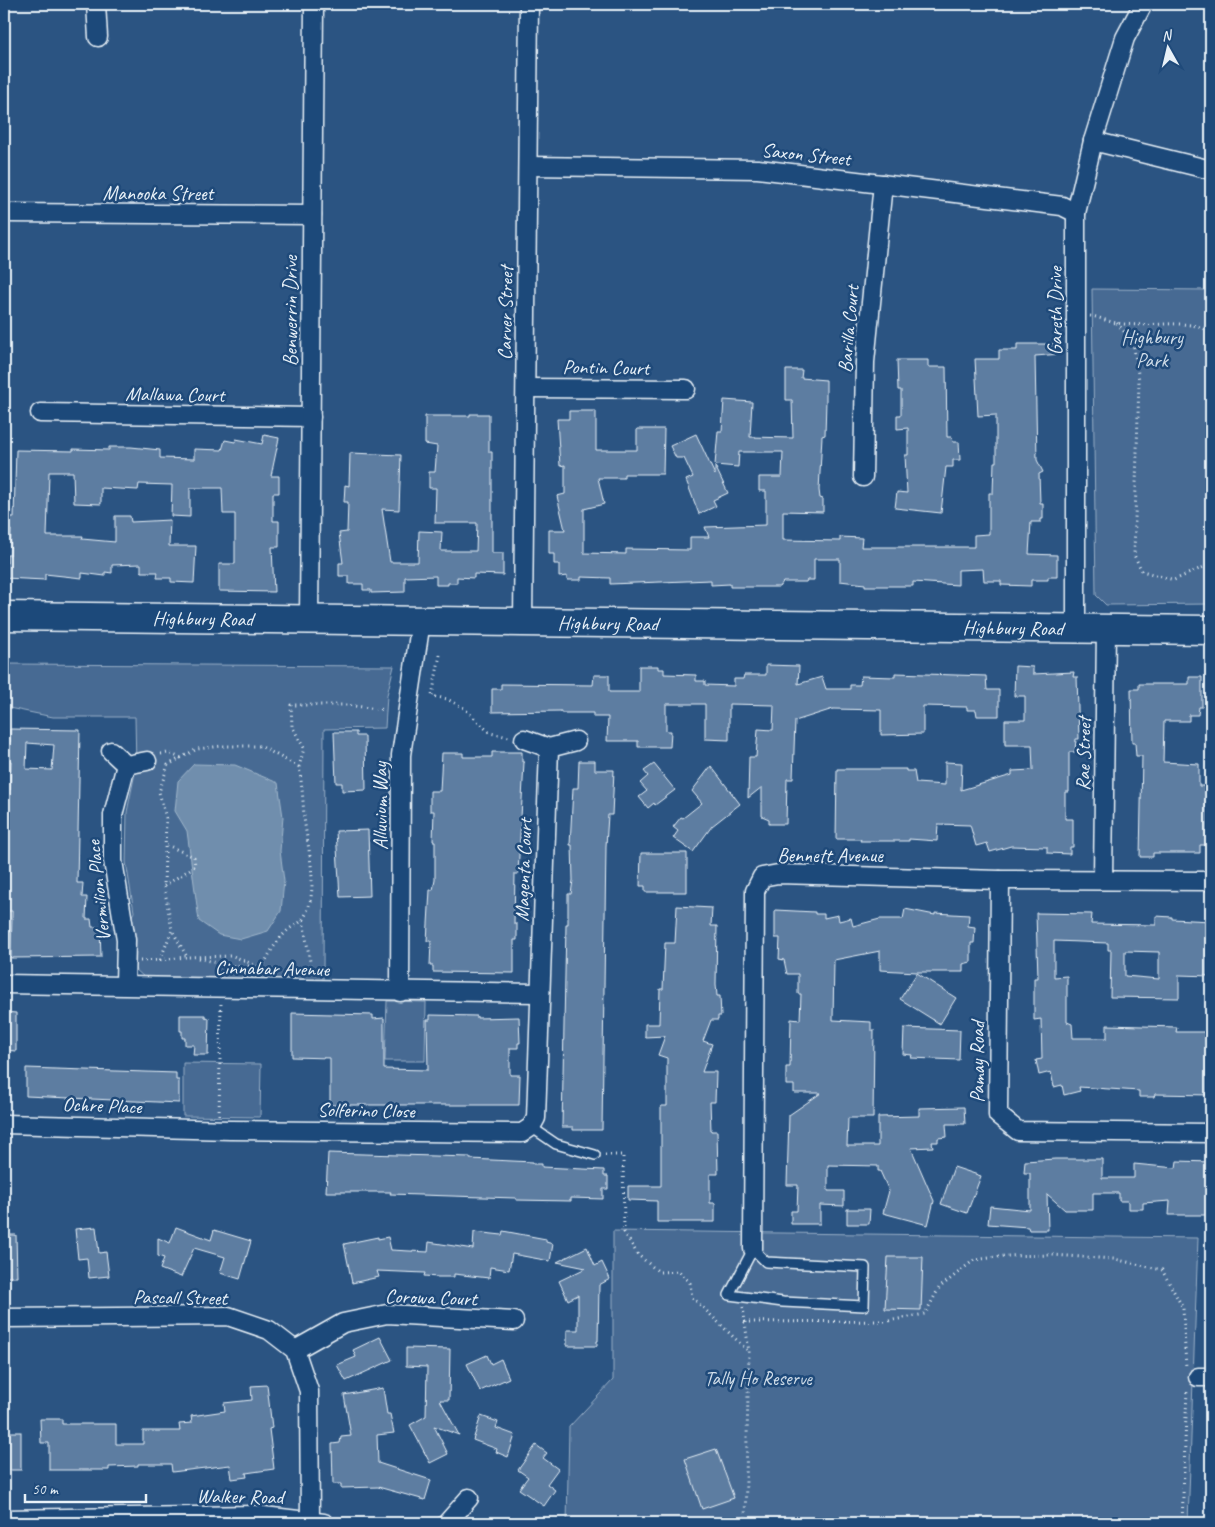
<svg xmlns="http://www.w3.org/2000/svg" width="1215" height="1527" viewBox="0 0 1215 1527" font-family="Caveat,sans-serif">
<rect width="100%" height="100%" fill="#2b5482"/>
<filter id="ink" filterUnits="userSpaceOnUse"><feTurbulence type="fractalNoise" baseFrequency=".02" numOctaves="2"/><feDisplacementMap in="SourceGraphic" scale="10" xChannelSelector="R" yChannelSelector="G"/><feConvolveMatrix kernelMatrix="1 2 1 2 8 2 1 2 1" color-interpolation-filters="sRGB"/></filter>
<g filter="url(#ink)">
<g fill="#476b93" stroke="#98aec6">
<polygon points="1092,289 1211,290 1211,604 1106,605 1096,595"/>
<polygon points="4,664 394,666 387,695 385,728 324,729 323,980 237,982 145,978 134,968 129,921 134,912 126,862 127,812 136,768 135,717 53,717 4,707"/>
<polygon points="387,1001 426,1002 425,1061 385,1061"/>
<polygon points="183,1063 261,1064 260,1117 183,1116"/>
<polygon points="613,1231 1198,1238 1188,1523 567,1523 569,1427 613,1380"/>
</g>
<polygon fill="#708ead" stroke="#a0b6cb" points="194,764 235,765 278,783 283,817 280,851 284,881 281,911 268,931 241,939 219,935 199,921 187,831 175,811 178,781"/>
<g fill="#5d7da1" stroke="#e8f1f8" fill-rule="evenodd">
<polygon points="1017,344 1061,344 1061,354 1035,356 1037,460 1043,472 1039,474 1040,503 1043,503 1043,519 1041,519 1041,522 1031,522 1029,554 1057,555 1057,577 1048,577 1048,580 1031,580 1031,586 1001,585 1001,581 984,581 983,569 958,570 958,585 913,582 913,586 865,586 865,584 840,581 840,559 814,559 814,580 807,580 806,582 783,582 779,587 730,587 730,584 711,585 711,580 610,584 610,578 581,577 581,580 567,580 567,576 559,577 559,564 554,564 554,554 549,554 549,530 565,530 557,496 565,494 565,465 560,466 557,419 569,419 569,411 596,411 596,450 637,450 637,429 664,429 663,474 624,474 624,478 598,478 604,504 584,509 584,553 626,554 626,549 690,550 690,537 709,537 705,527 766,525 766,491 759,491 759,477 782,477 783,452 739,452 738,467 715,465 718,431 722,431 724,400 752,402 750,437 793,438 792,400 786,400 786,370 802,370 801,378 826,380 826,400 825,435 822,436 819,490 820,498 823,499 823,512 783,511 783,540 840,541 840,537 862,538 861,547 974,547 974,535 989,534 989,493 993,493 994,462 996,462 996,415 978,416 975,359 999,359 999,350 1017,350"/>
<polygon points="897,360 928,360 928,367 946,367 947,437 952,437 953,442 959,442 960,460 953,460 953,467 946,467 941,513 895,508 897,492 907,493 905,455 908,455 908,428 897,429 897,415 901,415 901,390 898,390"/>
<polygon points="470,414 489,414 489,452 492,452 492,553 503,553 503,575 474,574 474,578 457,577 457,583 448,583 448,585 436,585 436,576 405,577 405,592 371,593 371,590 363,590 363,584 349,584 349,576 339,576 339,563 343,563 339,533 347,532 348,502 344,502 345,485 349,486 350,453 401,455 399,510 382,509 390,562 418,562 419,531 442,532 441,551 476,551 477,523 435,523 436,488 429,488 429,472 435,472 437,446 425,444 425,416 470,416"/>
<polygon points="696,434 715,475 715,466 728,493 713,500 716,506 699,514 686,480 693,477 684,458 676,458 670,446"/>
<polygon points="264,435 279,438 271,476 279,476 279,493 273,493 273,521 279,521 279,547 272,547 274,592 219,591 219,564 235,564 235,514 223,514 222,488 190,488 190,517 171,516 172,485 139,484 138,490 101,488 101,504 74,503 73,472 49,472 47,536 83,536 82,539 115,542 115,516 130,516 131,522 170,520 169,546 196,546 194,583 171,582 171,578 157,578 158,572 141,572 141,564 112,565 112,573 105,572 105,576 82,573 82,578 45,574 45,580 4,578 4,563 7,563 7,555 10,555 11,530 8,530 8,517 14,517 16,450 73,451 73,449 109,450 109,447 131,447 160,450 160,458 194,459 194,449 222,450 225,440 235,442 236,439 262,444"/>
<polygon points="766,665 799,666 798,684 822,677 826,689 850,689 850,685 860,685 861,676 895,677 895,673 986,676 987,690 999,690 999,716 977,716 976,710 967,710 967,707 923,706 923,734 881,735 881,710 833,709 795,721 793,779 787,779 786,824 769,824 769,819 762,816 762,787 748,798 749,757 756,757 758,729 773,730 774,705 729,704 729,740 705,739 705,704 666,704 666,731 671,731 670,747 638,747 638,741 607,741 608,717 593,717 593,713 561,713 561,711 492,712 492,689 501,689 501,684 593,685 594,675 609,675 609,692 639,692 639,666 658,666 658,669 664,669 664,674 696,675 696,681 705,681 705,685 734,686 734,679 743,679 744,675 766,675"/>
<polygon points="1015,666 1033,667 1033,674 1074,672 1073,677 1077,677 1079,739 1076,739 1075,752 1069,752 1069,792 1065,792 1065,819 1073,819 1073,847 1070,847 1070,854 1047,853 1047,847 1011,846 990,852 987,843 976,846 970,825 938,824 937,841 909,839 909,841 860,841 861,839 836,839 837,769 906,769 906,771 914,771 916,783 945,785 945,762 962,763 961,790 1012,775 1012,771 1033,770 1032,745 1005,745 1005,720 1025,720 1025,696 1014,696"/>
<polygon points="1189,677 1202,677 1202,707 1199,707 1198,715 1189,715 1189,721 1164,721 1163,762 1199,764 1199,786 1211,786 1211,845 1200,845 1200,853 1153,853 1153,857 1140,857 1142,756 1136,756 1135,743 1132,743 1131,689 1139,689 1139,684 1189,684"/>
<path d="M10,729L80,730L77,883H83L82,897H87L86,919H91L92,927H100L101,957L11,958L12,911H4V790H10L11,761H4V743L10,742ZM27,743L54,745L52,770L26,769Z"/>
<polygon points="334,732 356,732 356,736 365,736 366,790 342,791 342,783 336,783"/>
<polygon points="492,752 522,752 522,762 524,762 518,874 515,874 514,924 517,924 517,940 514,940 514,973 433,972 433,966 430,966 431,941 427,941 430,890 433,890 435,880 435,841 433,841 434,811 430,811 430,791 440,791 442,753 463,753 463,757 492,757"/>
<polygon points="579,761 595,761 595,770 614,770 612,815 608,815 606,846 602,1130 573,1130 573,1127 562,1127 566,924 568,924 568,894 571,894 573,880 572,845 570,845 573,788 578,788"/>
<polygon points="654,764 675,790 655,805 654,803 648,808 639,797 647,791 640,783 648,776 644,771"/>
<polygon points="711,766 740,804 712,826 693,852 673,838 678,831 673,827 681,817 683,818 702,803 692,791"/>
<polygon points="368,830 370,896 340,897 336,831"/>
<polygon points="641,853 687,853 687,892 645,892 645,886 640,886"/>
<polygon points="677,906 712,908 711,926 717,926 716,984 717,996 720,996 721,1016 718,1016 718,1020 711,1020 703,1041 712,1044 702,1072 716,1072 715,1102 710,1102 711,1131 717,1131 718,1174 710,1174 710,1203 715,1203 715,1222 657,1222 657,1201 628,1200 628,1186 661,1186 661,1106 667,1106 667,1058 658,1055 665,1036 645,1037 645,1024 659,1024 660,989 663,989 665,943 675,943"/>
<polygon points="905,909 935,915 935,913 969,915 968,926 975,927 974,943 971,943 971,962 963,964 963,972 917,972 880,970 880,951 834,960 833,1020 871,1022 871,1030 874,1030 873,1118 848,1118 847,1146 878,1146 878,1117 919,1116 919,1108 964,1107 965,1124 946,1124 947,1137 938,1138 938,1142 932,1142 933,1147 911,1148 934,1201 928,1225 883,1213 889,1191 880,1171 878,1171 878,1166 828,1165 828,1191 844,1191 844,1206 820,1205 820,1224 791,1224 791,1211 797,1211 798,1185 787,1185 789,1115 821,1093 794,1093 794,1085 786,1085 786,1067 790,1067 791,1019 800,1020 801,994 798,994 798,974 787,974 784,960 779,959 780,938 775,938 775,910 815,912 815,914 824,914 824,918 838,915 839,921 851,918 853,926 880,919 903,919"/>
<path d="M1036,913L1092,914L1091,924L1156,925V916L1172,917V919L1211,921V976L1179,975V998L1110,997L1111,950H1108V943L1054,941V977L1067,976V1022L1072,1024L1073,1038H1107V1025L1177,1027L1176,1032H1211V1095L1155,1094L1154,1097H1139V1091L1079,1087L1080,1091L1064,1095L1062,1085L1054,1087L1051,1072L1039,1075L1036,1060L1042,1059L1041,1019L1034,1020V978H1038ZM1125,951L1159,952V979L1125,976Z"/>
<polygon points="917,973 956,998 940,1024 900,999"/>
<polygon points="4,1012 16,1013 16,1051 4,1050"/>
<polygon points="292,1013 373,1015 373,1019 384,1018 384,1069 428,1070 427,1020 430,1020 430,1015 477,1016 477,1018 519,1017 520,1043 518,1043 518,1048 510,1048 510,1075 520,1075 519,1105 330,1105 330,1058 292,1057"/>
<polygon points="180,1015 205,1015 205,1017 209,1018 208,1055 193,1055 194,1045 185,1045 185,1038 182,1038 182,1031 180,1031"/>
<polygon points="904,1028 960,1030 959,1060 911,1058 912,1055 903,1054"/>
<polygon points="26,1068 176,1073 176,1080 179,1080 179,1103 26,1096"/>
<polygon points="328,1153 470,1157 470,1159 533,1162 533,1164 542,1164 542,1167 604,1170 604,1176 608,1176 608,1189 603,1189 603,1199 571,1198 571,1201 516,1200 516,1198 483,1197 390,1194 391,1192 326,1192"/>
<polygon points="1055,1159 1102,1159 1102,1178 1134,1178 1134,1164 1176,1168 1177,1161 1211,1162 1211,1215 1169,1215 1170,1201 1143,1203 1143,1209 1128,1209 1128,1201 1119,1201 1119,1193 1093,1193 1093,1210 1065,1210 1047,1194 1048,1230 1029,1230 1028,1227 988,1224 990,1206 1030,1210 1030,1173 1024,1173 1025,1161"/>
<polygon points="954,1167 981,1176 967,1213 941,1204"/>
<polygon points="847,1209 870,1209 869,1224 847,1224"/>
<polygon points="96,1227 99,1253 106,1252 109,1276 89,1278 87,1258 78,1259 75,1229"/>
<polygon points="176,1227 211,1240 214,1230 251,1241 240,1279 220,1273 225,1257 194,1248 181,1277 160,1269 164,1258 158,1256 158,1238 170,1243"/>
<polygon points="503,1231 546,1239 546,1242 553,1244 550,1261 512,1254 509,1270 490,1267 489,1278 454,1274 454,1277 438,1277 424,1276 425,1273 377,1271 379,1277 352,1283 344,1244 378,1237 378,1239 388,1237 391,1250 428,1252 429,1242 473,1249 474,1232 502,1235"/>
<polygon points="4,1235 16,1235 17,1277 4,1277"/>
<polygon points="587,1247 595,1266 602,1262 610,1279 599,1285 598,1341 597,1341 597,1346 567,1346 567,1330 578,1330 578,1295 568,1300 559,1281 586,1268 557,1262"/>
<polygon points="888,1257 923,1257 921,1310 885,1309"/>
<polygon points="380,1337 392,1360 346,1381 337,1365 356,1357 353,1350"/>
<polygon points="406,1348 450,1349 449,1400 440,1400 459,1435 434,1426 448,1454 430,1463 410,1425 426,1416 427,1367 406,1366"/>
<polygon points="487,1355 491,1364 501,1359 509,1378 480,1391 467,1364"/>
<polygon points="267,1385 272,1428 269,1429 274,1469 246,1473 247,1477 232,1479 230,1465 172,1472 171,1464 138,1464 138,1466 109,1467 109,1470 49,1470 49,1443 41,1443 40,1419 62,1419 62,1424 116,1424 116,1444 143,1444 143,1431 180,1431 179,1424 192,1423 191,1416 225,1411 224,1403 252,1400 251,1386"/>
<polygon points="383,1388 387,1414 390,1414 394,1433 377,1435 378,1463 431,1480 425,1500 378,1487 341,1488 341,1484 333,1484 332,1444 340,1443 341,1437 351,1436 344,1395"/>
<polygon points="481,1416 498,1422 496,1428 515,1435 508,1457 496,1452 497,1449 473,1440"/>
<rect x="4" y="1432" width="17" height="38"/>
<polygon points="536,1445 547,1453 543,1458 558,1469 547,1484 555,1490 544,1506 519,1489 528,1477 518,1470"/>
<polygon points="716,1449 734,1498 702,1509 685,1459"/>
</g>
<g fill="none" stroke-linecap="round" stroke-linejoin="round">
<defs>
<g id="lane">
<polyline points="531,1127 556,1144 595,1155"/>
<polygon points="753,1249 766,1262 865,1267 864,1306 783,1302 729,1295"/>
</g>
<g id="street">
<polyline points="96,4 98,37"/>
<polyline points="1093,141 1211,170"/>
<polyline points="528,166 758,169 1062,206 1076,213"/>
<polyline points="4,213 312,215"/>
<polyline points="526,388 686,389"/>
<polyline points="40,413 311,417"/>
<polyline points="863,477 865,362 883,184"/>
<polyline points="309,619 314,4"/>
<polyline points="523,622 529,4"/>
<polyline points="1076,629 1076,213 1093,141 1125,38 1143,4"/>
<polyline points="524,739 549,748 576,741"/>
<polyline points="111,751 126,765 147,761"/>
<polyline points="1103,879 1106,629"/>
<polyline points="1000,880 998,1115 1018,1131 1211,1133"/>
<polyline points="4,984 539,993"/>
<polyline points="125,985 126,940 113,861 113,815 126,765"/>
<polyline points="400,992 401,755 421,621"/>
<polyline points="4,1124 230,1130 522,1133 531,1127 536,1118 549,748"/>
<polyline points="753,1249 755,891 762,877 778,874 1000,880 1211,881"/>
<polyline points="4,1318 228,1316 269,1330 295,1350 309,1391 310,1520"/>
<polyline points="295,1350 343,1323 387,1314 514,1321"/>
<polyline points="1198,1377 1211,1377"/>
<polyline points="4,1519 255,1515 324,1523"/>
<polyline points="447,1523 469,1498"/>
</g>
<g id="primary">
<path id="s1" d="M4,616L1211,630"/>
</g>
</defs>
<use href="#lane" stroke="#e8f1f8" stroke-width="12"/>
<use href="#street" stroke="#e8f1f8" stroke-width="21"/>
<use href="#primary" stroke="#e8f1f8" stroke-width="31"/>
<g stroke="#e8f1f8" stroke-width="3" stroke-dasharray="1 4" stroke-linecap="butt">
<path d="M1090,316C1100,317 1108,322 1117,323C1148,329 1181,317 1211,331"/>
<polyline points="1117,323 1133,342 1139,380 1134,555 1142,571 1174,580 1211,564"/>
<polyline points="440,655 432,696 447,699 464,708 490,733 509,737"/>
<polyline points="161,754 168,753 181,758"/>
<polyline points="299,767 304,748 292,726 291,705 347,705 385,710"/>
<polyline points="164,886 195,866 194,857 167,845"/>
<polyline points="303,920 312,973"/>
<polyline points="199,958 229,966 256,966"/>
<polyline points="160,960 186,957"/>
<path d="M140,961L160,960L172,930L164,886L166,818L159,792L168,765L197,749L222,746H260L299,767C302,784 303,800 304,817C307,846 321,892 303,919C300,924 292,926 288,930C276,941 269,954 262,968L233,956L187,957L172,930"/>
<polyline points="262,968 277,971"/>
<polyline points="219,1115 221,1002"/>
<polyline points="605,1155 623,1155 624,1232 638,1255 659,1272 679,1271 690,1283 692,1297 749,1352"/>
<polyline points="743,1307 749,1352 745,1523"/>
<polyline points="744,1322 888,1321 925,1314 939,1288 974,1260 1004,1256 1052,1255 1114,1259 1162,1270 1183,1308 1186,1368"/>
<polyline points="1182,1523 1187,1389"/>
</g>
<use href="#lane" stroke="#1f4a7a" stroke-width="9"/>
<use href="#street" stroke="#1f4a7a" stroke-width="18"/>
<use href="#primary" stroke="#1f4a7a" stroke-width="28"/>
</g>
</g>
<g text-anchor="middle" stroke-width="5" stroke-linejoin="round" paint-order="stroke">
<g font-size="20" fill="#e8f1f8" stroke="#1f4a7a">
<text transform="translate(806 154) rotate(6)" y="7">Saxon Street</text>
<text x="158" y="200">Manooka Street</text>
<text transform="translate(290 311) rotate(-90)" y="7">Benwerrin Drive</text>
<text transform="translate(1055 311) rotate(-90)" y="7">Gareth Drive</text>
<text transform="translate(505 313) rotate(-89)" y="7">Carver Street</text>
<text transform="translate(848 329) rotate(-85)" y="7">Barilla Court</text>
<text transform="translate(606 367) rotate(1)" y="7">Pontin Court</text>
<text transform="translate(175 394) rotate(1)" y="7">Mallawa Court</text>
<text dy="7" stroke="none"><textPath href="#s1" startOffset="199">Highbury Road</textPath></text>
<text dy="7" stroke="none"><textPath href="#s1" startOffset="604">Highbury Road</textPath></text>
<text dy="7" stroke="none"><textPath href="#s1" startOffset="1009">Highbury Road</textPath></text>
<text transform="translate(1083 754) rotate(-89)" y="7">Rae Street</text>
<text transform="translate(380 806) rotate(-90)" y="7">Alluvium Way</text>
<text x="830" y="862">Bennett Avenue</text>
<text transform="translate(523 870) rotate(-88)" y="7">Magenta Court</text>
<text transform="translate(98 891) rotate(-96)" y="7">Vermilion Place</text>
<text transform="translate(272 968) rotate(1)" y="7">Cinnabar Avenue</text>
<text transform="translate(977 1062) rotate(-90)" y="7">Pamay Road</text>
<text transform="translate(102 1105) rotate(2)" y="7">Ochre Place</text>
<text transform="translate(366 1110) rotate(1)" y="7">Solferino Close</text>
<text transform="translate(180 1297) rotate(1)" y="7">Pascall Street</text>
<text transform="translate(431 1297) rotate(2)" y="7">Corowa Court</text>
<text transform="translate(240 1496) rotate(1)" y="7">Walker Road</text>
</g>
<g font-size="20" fill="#d0dde9" stroke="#1f4a7a">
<text x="1152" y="344">Highbury<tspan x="1152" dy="23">Park</tspan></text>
<text x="758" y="1385">Tally Ho Reserve</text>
</g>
</g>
<rect width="1215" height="1527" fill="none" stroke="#1f4a7a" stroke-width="20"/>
<rect x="10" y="10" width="1195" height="1507" fill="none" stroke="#e8f1f8" stroke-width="2" filter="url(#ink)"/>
<g transform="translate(1168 48) rotate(352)" stroke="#1f4a7a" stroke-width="4" paint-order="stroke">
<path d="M0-4L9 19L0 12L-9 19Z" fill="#e8f1f8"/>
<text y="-8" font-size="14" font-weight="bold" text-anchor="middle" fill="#e8f1f8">N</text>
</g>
<path d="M25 1494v8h121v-8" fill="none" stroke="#e8f1f8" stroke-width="2.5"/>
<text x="32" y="1494" font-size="15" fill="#e8f1f8" stroke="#1f4a7a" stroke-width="4" paint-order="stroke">50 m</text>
</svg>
